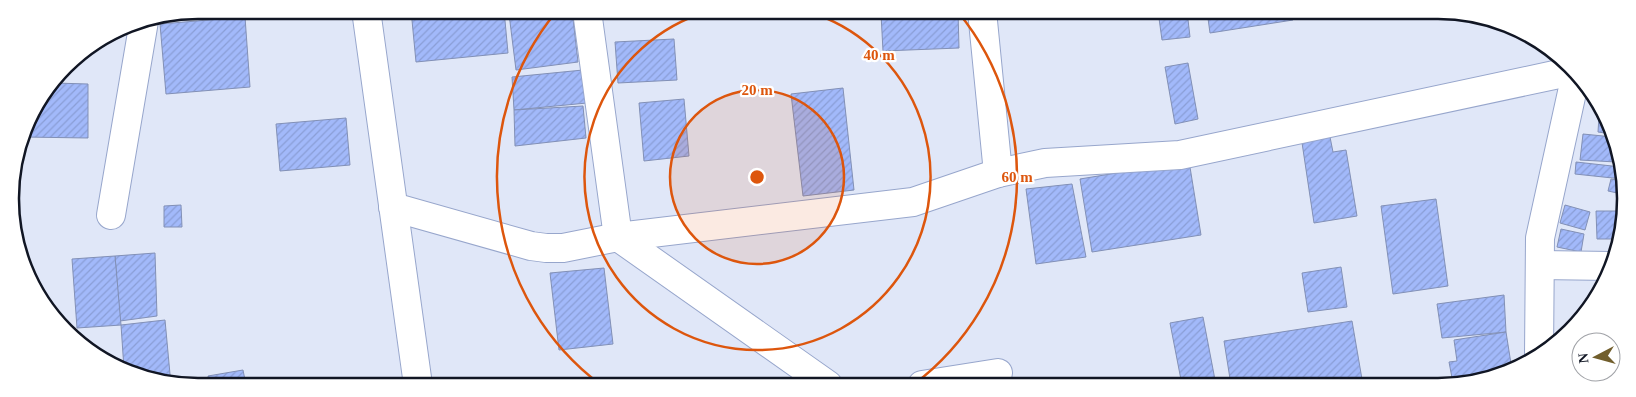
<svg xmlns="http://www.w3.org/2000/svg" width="1636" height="397" viewBox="0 0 1636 397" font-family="Georgia,serif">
<defs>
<pattern id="building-hatch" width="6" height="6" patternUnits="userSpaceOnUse" patternTransform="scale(1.25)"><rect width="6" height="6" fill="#a2b9fa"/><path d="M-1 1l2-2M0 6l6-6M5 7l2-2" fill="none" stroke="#8a9ed6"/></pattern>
</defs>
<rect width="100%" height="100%" fill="#e0e7f8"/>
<g fill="url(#building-hatch)" stroke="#8290b6">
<polygon points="411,10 504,10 508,53 416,62"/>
<polygon points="536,10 572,10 578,62 516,70 509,14"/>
<polygon points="903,11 958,11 958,12 903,13"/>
<polygon points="998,11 1058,11 1058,14 999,18"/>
<polygon points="1158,11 1187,11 1190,37 1162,40"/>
<polygon points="1207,11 1292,11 1293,20 1210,33"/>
<polygon points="958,12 959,48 883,51 881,14"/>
<polygon points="245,17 250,87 166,94 160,24"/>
<polygon points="1527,34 1532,35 1540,43 1527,43"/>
<polygon points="674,39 677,80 618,83 615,42"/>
<polygon points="1188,63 1198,119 1175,124 1165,67"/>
<polygon points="583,70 587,103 514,110 512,77"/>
<polygon points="54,83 88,84 88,138 24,137 30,115"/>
<polygon points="843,88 854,190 803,196 791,94"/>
<polygon points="684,99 689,156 644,161 639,103"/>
<polygon points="583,106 586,138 515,146 514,110"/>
<polygon points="1599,116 1603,117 1612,134 1598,132"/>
<polygon points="346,118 350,165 280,171 276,124"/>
<polygon points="1329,132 1333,152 1346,150 1357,216 1314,223 1301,136"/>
<polygon points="1583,134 1613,137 1616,143 1616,162 1580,160"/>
<polygon points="1618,146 1620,150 1620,163 1616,162"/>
<polygon points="1189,161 1201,235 1092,252 1080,179"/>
<polygon points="1576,162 1621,167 1622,179 1575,174"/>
<polygon points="1611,179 1622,181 1622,194 1608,191"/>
<polygon points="1072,184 1086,257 1036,264 1026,189"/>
<polygon points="1436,199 1448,286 1393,294 1381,206"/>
<polygon points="181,205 182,227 164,227 164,206"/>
<polygon points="1565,205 1590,212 1585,230 1560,223"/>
<polygon points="1596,211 1624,211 1624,223 1620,239 1597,239"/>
<polygon points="1561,229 1584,234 1581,252 1557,247"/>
<polygon points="155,253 157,316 120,321 115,256"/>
<polygon points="115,256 121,325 77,328 72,259"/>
<polygon points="1341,267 1347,307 1308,312 1302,273"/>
<polygon points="604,268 613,344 559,350 550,273"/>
<polygon points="1504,295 1506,332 1442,338 1437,304"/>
<polygon points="1203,317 1216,385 1182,385 1170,323"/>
<polygon points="165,320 171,385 124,369 121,325"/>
<polygon points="1352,321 1363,385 1231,385 1224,341"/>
<polygon points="1506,332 1512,370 1489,377 1453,383 1449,362 1457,361 1454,340"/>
<polygon points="243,370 246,385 210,385 208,376"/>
</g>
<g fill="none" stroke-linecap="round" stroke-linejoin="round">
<defs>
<g id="minor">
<polyline points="366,10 418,385"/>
<polyline points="587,11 618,237 828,385"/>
<polyline points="982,11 998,173"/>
<polyline points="393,207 531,246 546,248 563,248 618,237 913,202 998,173 1045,163 1180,155 1573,71"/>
<polyline points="111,215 144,21"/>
<polyline points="1540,265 1611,266"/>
<polyline points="1539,355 1540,238 1576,74"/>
<polyline points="922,385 998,373"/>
</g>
</defs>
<use href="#minor" stroke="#97a6cc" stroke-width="30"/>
<use href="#minor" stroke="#fff" stroke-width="28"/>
</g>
<circle cx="757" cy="177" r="87" fill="#dd560d" fill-opacity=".12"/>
<g fill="none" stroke="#dd560d" stroke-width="2.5">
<circle cx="757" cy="177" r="87"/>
<path d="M806 11A173 173 0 1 1 709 11"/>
<path d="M601 385A260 260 0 0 1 556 12M958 12A260 260 0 0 1 913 385"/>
</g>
<path d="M0 0H1636V397H0ZM198 19H1438A179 179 0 0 1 1617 198V199A179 179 0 0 1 1438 378H198A179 179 0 0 1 19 199V198A179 179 0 0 1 198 19Z" fill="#fff" fill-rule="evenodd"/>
<path fill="none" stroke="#111624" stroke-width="2.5" d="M198 19H1438A179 179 0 0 1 1617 198V199A179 179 0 0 1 1438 378H198A179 179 0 0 1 19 199V198A179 179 0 0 1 198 19Z"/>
<circle cx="757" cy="177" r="8" fill="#dd560d" stroke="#fff" stroke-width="2.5"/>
<g font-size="15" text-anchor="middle" font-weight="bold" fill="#dd560d" stroke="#fff" stroke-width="4.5" stroke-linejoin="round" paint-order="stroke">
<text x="879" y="60">40 m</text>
<text x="757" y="95">20 m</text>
<text x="1017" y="182">60 m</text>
</g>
<g transform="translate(1596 357) rotate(264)"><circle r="24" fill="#ffffff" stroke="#a0a2a7"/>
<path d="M0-4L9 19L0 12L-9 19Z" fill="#715e2c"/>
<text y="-8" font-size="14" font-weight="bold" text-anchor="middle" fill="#111624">N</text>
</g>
</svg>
